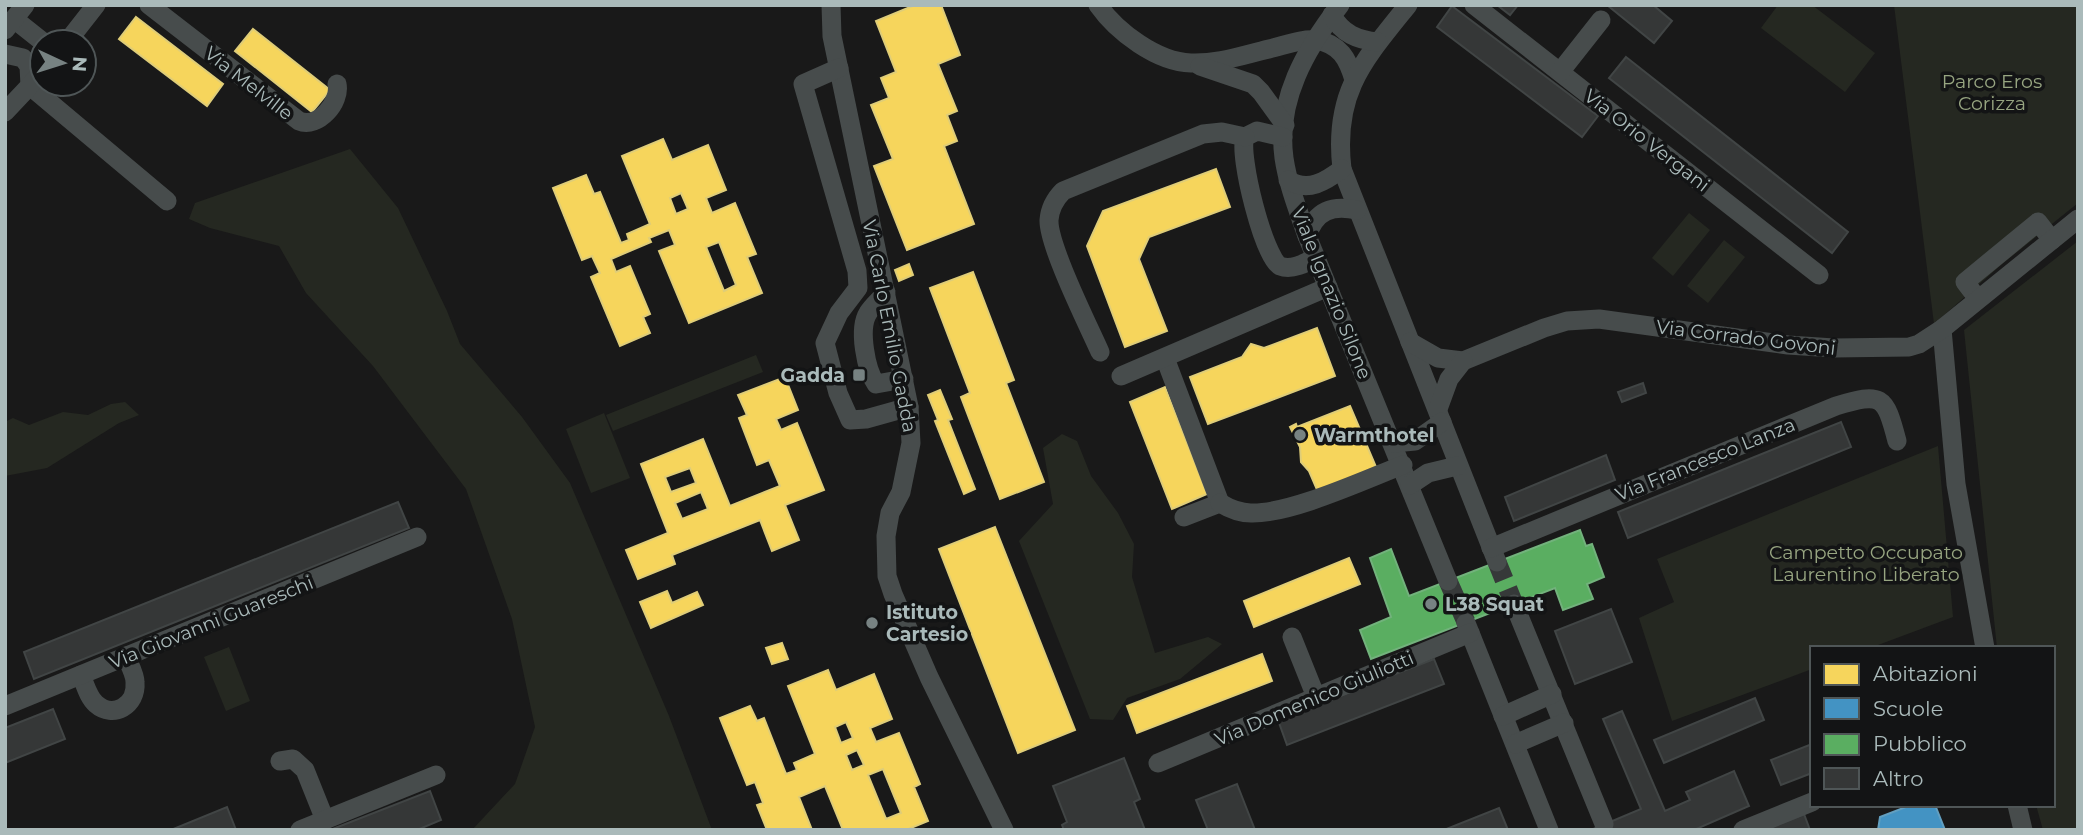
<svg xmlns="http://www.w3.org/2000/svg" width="2083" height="835" viewBox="0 0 2083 835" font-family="Montserrat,sans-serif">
<rect width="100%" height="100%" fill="#191919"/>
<g fill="#252821">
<polygon points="1778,5 1812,5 1875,53 1845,92 1761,28"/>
<polygon points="1894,5 2078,5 2078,203 2001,265 1934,324"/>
<polygon points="350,149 398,208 447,311 460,344 522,417 570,483 669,716 712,830 472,830 515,784 535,727 512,619 466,489 373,366 306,293 279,246 210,228 189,219 195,203"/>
<polygon points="1689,213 1710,230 1673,276 1652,258"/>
<polygon points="1724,240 1745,257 1708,303 1687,286"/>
<polygon points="2078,241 2078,830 2043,830 2036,805 2053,805 2053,648 1997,648 1964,330"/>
<polygon points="756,355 763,372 613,431 606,415"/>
<polygon points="125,402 139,415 119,423 47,468 5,476 5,422 13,418 29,425 63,412 88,415 111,404"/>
<polygon points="604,413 630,478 591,493 566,429"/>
<polygon points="1062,434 1077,441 1091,476 1118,513 1134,544 1132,577 1155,653 1208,637 1222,644 1180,679 1127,698 1113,720 1090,719 1019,541 1053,504 1043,448"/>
<polygon points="1938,446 1953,617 1870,648 1812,648 1812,669 1672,721 1639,618 1674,602 1657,559"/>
<polygon points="229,647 250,701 226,711 204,657"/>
</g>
<g fill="#f6d55c" stroke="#dfcd78" stroke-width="2" fill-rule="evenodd">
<polygon points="915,5 941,5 960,55 938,64 957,111 947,115 957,141 944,146 974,224 907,250 874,166 893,159 871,105 889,98 881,78 896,72 876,21"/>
<polygon points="136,17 223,84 207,106 119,39"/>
<polygon points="253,29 330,90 312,112 235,51"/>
<path d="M663,139L672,160L708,145L726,190L706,198L712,213L735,203L756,254L747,257L762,293L689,323L659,251L675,245L669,230L649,238L651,242L611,259L616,272L630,266L650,314L643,317L650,333L620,346L591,277L600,273L592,256L582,260L553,188L586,175L594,194L600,192L621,243L629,240L627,234L650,224L622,156ZM681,193L688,209L676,214L670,198ZM719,242L736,285L724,291L706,247Z"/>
<polygon points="1216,169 1230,207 1149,237 1139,259 1167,331 1125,347 1087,246 1103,211"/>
<polygon points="909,264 913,275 899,281 895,270"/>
<polygon points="973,272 1014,380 1006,383 1044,482 1000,499 961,397 970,393 930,288"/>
<polygon points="1317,328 1335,376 1208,424 1190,377 1242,357 1251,344 1264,348"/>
<path d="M785,377L798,410L776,419L781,430L797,423L824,490L785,505L799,540L772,551L760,520L672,555L675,564L638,579L626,550L668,533L641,464L703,439L730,506L780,486L769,460L757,465L739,418L747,415L738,395ZM690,468L696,483L671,492L665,477ZM701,492L708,509L682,519L675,503Z"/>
<polygon points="1165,387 1207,494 1172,509 1130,402"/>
<polygon points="940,390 952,419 948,420 975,489 964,494 935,421 938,420 928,395"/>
<polygon points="1350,406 1376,467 1318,492 1309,471 1301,462 1300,447 1290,427 1296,424 1297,427"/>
<polygon points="995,527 1075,730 1018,753 939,549"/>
<polygon points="1349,558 1360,584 1254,627 1244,601"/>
<polygon points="667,591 672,603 697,592 703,605 651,628 640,602"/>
<polygon points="782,643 788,659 772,664 766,648"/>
<polygon points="1262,654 1272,681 1137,733 1127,706"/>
<path d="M828,670L836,690L874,674L892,719L870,728L876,742L899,733L920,784L914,787L928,821L906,830H843L825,786L799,797L812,830H767L757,805L763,803L755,782L747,785L720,718L750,706L757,721L764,718L786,774L797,770L794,763L815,754L788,686ZM846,722L853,738L841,743L835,727ZM857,750L864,765L852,770L846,755ZM883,769L901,813L886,819L868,775Z"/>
</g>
<polygon fill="#4393c3" stroke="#629fc0" stroke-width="2" points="1911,805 1935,805 1945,830 1878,830 1880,817"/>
<polygon fill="#5aae61" stroke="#72b27c" stroke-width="2" points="1580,530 1586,546 1592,544 1604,577 1587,584 1593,599 1563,610 1555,588 1371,659 1360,630 1391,617 1370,558 1391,549 1409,596"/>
<g fill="#353737" stroke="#414545" stroke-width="2">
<polygon points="1497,5 1518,5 1510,15"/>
<polygon points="1607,5 1653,5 1672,21 1654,43"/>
<polygon points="1452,6 1598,116 1582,137 1437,27"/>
<polygon points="1626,57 1848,232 1832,253 1609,78"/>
<polygon points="1643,383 1646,393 1622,402 1618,392"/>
<polygon points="1841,422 1851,447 1628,538 1618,512"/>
<polygon points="1606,455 1615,480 1514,521 1505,497"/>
<polygon points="398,502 409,528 34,679 24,652"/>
<polygon points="1611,609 1632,662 1575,684 1555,631"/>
<polygon points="1434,659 1444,684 1287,745 1278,720"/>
<polygon points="1755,698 1764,720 1664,763 1654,740"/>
<polygon points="53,709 65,739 5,763 5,728"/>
<polygon points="1622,711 1665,811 1690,800 1686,792 1734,771 1749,806 1694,830 1591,830 1641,809 1603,719"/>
<polygon points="1812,744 1812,773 1781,785 1771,760"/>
<polygon points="1124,758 1140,799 1134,802 1145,830 1064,830 1062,825 1067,822 1053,786"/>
<polygon points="1237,784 1255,830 1208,830 1196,800"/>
<polygon points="430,791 441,820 417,830 330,830"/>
<polygon points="227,807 236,830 171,830"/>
<polygon points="1499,808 1508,830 1444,830"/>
<polygon points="1804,814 1810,830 1764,830"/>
</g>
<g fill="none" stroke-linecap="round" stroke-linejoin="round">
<g stroke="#363939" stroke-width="19" stroke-dasharray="19 10" stroke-linecap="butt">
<polyline points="1497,562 1514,604"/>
<polyline points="1448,581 1466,622"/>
</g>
<g stroke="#474c4c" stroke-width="19">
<path d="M149,5L299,121C318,129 341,102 337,84"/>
<polyline points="831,5 832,36 909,407 911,443 901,492 890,513 886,536 887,576 893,594 929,677 1004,830"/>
<path d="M1098,5C1117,32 1157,62 1191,63C1218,64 1243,55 1269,49C1283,46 1303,38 1316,40C1340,44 1348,59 1354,80"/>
<path d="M1340,5C1306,49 1276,100 1284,158C1288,185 1298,210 1307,236L1448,581"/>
<path d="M1408,5C1363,61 1333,93 1342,169L1497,562"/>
<polyline points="1474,5 1819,275"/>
<path d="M1332,15C1342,34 1358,40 1378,42"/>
<polyline points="14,19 43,42"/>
<polyline points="5,30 25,5"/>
<polyline points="67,42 96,5"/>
<polyline points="5,54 23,58 29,66 30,86 167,201"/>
<polyline points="1200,66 1253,84 1261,92 1285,125"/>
<polyline points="839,68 803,84 857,271 858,288 839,313 825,343 838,393 850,420 866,419 909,407"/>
<polyline points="1560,72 1601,20"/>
<polyline points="5,112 38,77"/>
<path d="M1283,137L1257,131L1245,137C1238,155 1264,258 1280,266C1292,271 1306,263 1316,257"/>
<path d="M1288,180C1308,193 1326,181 1342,169"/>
<path d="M1307,236C1316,210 1332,205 1357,210"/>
<path d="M886,292C881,299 872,306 868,313C858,329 866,370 876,384L904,379"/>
<polyline points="1978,299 1965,282 2038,222 2052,240"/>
<polyline points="1942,329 1956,484 1985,648"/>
<polyline points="1410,342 1438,358 1463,361 1544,328 1567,321 1599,319 1788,345 1834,348 1909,347 1919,344 1942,329 2078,219"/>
<path d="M1100,352C1088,325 1048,245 1049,220C1050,208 1055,199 1063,191L1203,134L1222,132L1245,137"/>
<polyline points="1165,358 1220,503 1184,517"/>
<polyline points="1121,376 1328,287"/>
<polyline points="1438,409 1449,379 1463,361"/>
<polyline points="1394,443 1415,441 1442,422"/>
<polyline points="1410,485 1428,473 1457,466"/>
<path d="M1220,503C1230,509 1239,513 1251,513C1291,514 1364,480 1403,465"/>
<path d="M1491,548L1836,406C1882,392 1885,395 1897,441"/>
<polyline points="1514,604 1604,824"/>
<polyline points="1466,623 1549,830"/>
<polyline points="1292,637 1316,697"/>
<path d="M81,675C85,684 88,697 96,704C113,719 137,706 135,682C135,674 129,664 126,656"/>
<polyline points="5,706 417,537"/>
<polyline points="1503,716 1552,694"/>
<polyline points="1515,744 1564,723"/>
<polyline points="280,761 293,759 305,770 325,820"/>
<polyline points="1158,763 1470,633"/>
<polyline points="2017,805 2023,830"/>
<polyline points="300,830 436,775"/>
<polyline points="1743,830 1812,802"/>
</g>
</g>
<g fill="#778282" stroke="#131415" stroke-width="2.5">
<rect x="852" y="368" width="14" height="14" rx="3.5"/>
<circle cx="1300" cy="435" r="7"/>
<circle cx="1431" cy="604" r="7"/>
<circle cx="872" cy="623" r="7"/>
</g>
<g text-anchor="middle" stroke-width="7" stroke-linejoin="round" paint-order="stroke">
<g font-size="19" fill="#97a581" stroke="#131415">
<text x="1992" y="88">Parco Eros<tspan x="1992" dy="22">Corizza</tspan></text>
<text x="1866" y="559">Campetto Occupato<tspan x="1866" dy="22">Laurentino Liberato</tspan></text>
</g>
<g font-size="19" fill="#aababa" stroke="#131415">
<text transform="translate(249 83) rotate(38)" y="7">Via Melville</text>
<text transform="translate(1647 140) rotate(38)" y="7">Via Orio Vergani</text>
<text transform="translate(1332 293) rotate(68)" y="7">Viale Ignazio Silone</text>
<text transform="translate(890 326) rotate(79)" y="7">Via Carlo Emilio Gadda</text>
<text transform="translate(1746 337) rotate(7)" y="7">Via Corrado Govoni</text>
<text transform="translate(1705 459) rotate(-22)" y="7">Via Francesco Lanza</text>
<text transform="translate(211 622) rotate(-22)" y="7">Via Giovanni Guareschi</text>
<text transform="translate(1314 698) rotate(-23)" y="7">Via Domenico Giuliotti</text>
</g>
<g font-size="19" font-weight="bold" fill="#aababa" stroke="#131415" text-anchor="start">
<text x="845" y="382" text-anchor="end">Gadda</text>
<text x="1314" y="442">Warmthotel</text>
<text x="1445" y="611">L38 Squat</text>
<text x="886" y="619">Istituto<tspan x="886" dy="22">Cartesio</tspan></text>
</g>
</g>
<rect width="2083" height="835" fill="none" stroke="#aababa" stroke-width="14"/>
<rect x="1810" y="646" width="245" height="161" fill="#131415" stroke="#4f5657" stroke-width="2"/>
<rect x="1824" y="664" width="35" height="21" fill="#f6d55c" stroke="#4f5657" stroke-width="2"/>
<text x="1873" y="681" font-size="21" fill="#aababa">Abitazioni</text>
<rect x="1824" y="698" width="35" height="21" fill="#4393c3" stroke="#4f5657" stroke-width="2"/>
<text x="1873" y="716" font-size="21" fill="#aababa">Scuole</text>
<rect x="1824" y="734" width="35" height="21" fill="#5aae61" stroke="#4f5657" stroke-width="2"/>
<text x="1873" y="751" font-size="21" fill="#aababa">Pubblico</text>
<rect x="1824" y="768" width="35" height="21" fill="#353737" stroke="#4f5657" stroke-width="2"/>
<text x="1873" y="786" font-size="21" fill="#aababa">Altro</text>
<g transform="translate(63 63) rotate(94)"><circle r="33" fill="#131415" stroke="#4f5657" stroke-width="2"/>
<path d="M0-5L12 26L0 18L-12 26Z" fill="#778282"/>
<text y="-10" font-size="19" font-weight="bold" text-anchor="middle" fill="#aababa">N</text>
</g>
</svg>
